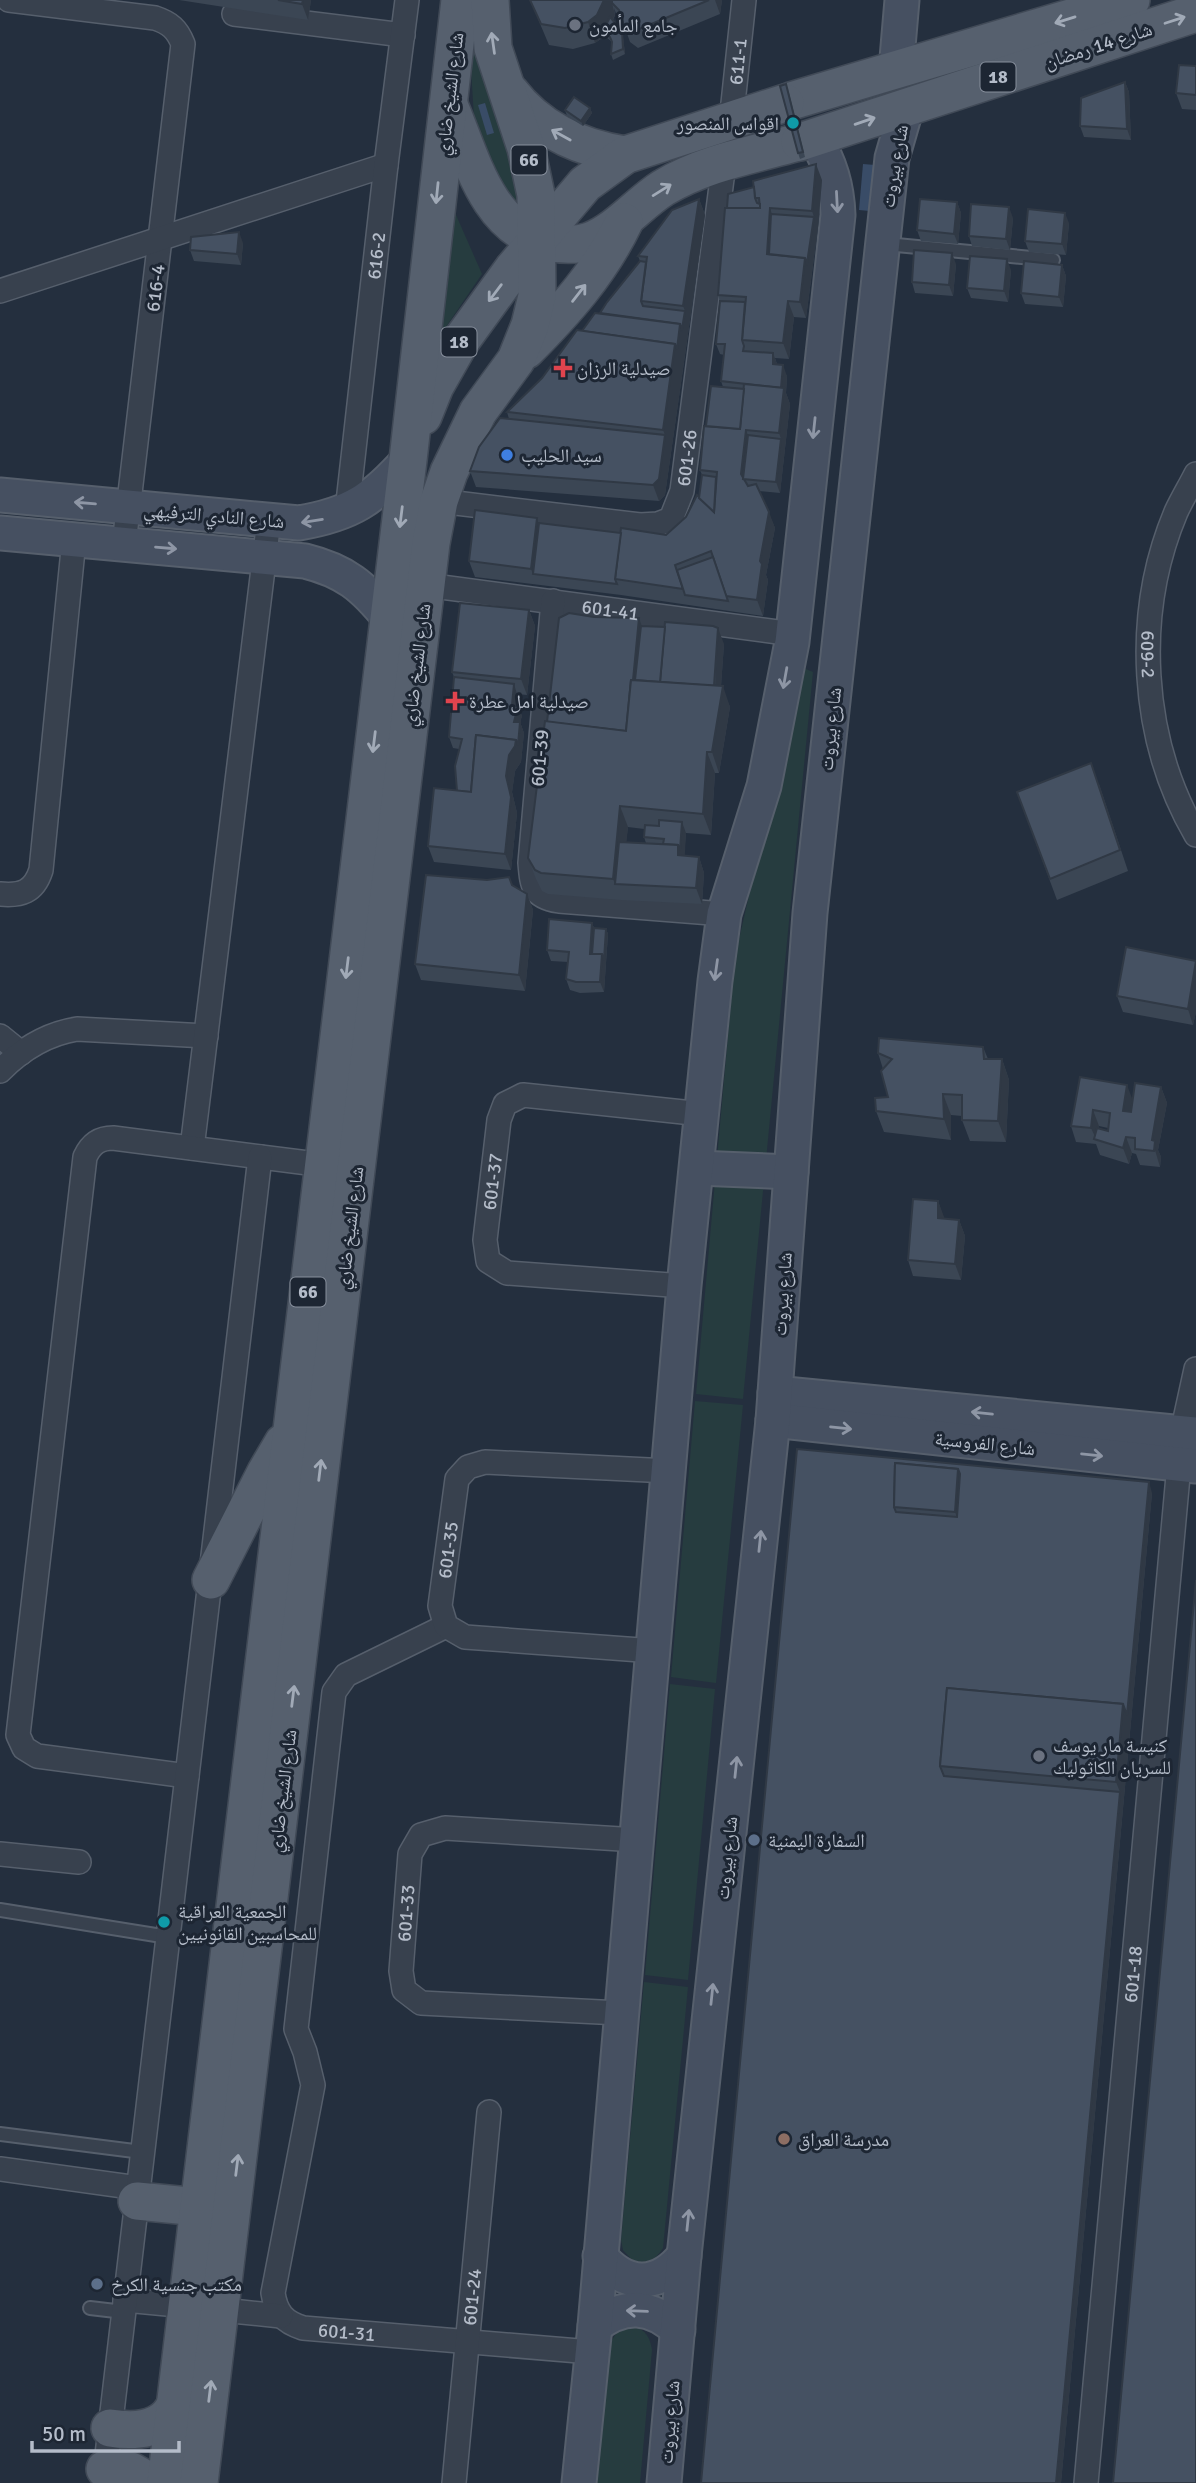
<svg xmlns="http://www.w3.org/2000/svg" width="1196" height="2483" viewBox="0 0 1196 2483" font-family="Signika,'Noto Naskh Arabic',sans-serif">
<rect width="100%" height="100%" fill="#242f3e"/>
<g fill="#263c3f">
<polygon points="478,26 485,78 523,203 519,205 511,198 475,133 470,54"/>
<polygon points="449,199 482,274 433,346"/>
<polygon points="801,667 813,672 743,1399 696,1394 735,957"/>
<polygon points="695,1401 743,1405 716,1683 671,1677"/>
<polygon points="670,1684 715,1689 688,1980 645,1975"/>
<path d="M644,1982L688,1987L663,2248C655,2260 649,2263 634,2262L623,2250L621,2240Z"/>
<path d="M634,2326C646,2331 650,2337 652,2350L640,2483H597L610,2344C616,2332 620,2327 634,2326Z"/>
</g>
<g fill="#394c67">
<polygon points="485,103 494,133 487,135 478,105"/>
<polygon points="863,164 875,165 870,211 859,210"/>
</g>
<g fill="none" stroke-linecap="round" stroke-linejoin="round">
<defs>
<g id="lane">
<polyline points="886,244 1053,260"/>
<polyline points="0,1910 168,1937"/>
<polyline points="0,2134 142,2152"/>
<polyline points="90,2308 124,2312"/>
</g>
<g id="street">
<path d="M9,0L155,18C170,23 177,29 183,44L124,544"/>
<polyline points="234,14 403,35"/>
<path id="s1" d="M731,122L744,0"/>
<polyline points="0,291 386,165"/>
<path id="s2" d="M1196,474C1190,486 1182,499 1176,512C1133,614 1140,739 1196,835"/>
<path id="s3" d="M439,501L640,525L658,524L671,519L682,491L724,163"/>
<path id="s4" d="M347,511L386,165L407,0"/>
<path id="s5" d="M426,585L793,634"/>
<path d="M553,601L530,863C532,887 533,897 559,901L724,914"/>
<path d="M0,894C21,896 34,892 41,870L74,540"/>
<polyline points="0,1036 21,1053"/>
<path d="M0,1071C22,1049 46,1034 77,1029L206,1036"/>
<polyline points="192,1148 269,520"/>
<path id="s6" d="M684,1286L507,1273L488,1261L485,1240L499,1120L505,1104L523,1095L702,1114"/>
<polyline points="1182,1433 1196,1369"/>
<path id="s7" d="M446,1626L346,1675L334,1692L296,2029L305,2052L313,2085L273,2293C276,2313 284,2322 303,2328L591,2352"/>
<path id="s8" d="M654,1651L465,1637L446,1626L440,1606L457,1479L468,1467L485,1462L669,1471"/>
<path d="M187,1776L37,1756L24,1748L18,1735L85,1157C91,1144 99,1138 113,1138L324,1165"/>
<polyline points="0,1854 79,1862"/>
<path id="s9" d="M620,2013L421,2003L404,1990L401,1971L410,1854L421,1835L445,1828L637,1840"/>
<polyline points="0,2169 138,2188"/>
<polyline points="125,2300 167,2304"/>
<polyline points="232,2311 281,2316"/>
<polyline points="104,2480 260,1157"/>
<path id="s10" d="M454,2483L489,2112"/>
<path id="s11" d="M1086,2483L1179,1465"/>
</g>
<g id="secondary">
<polyline points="896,70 902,0"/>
<path d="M0,495L299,523C352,514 373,499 408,460"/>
<path d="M0,533L305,561C345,571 363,586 389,618"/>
<polyline points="697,1168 791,1172"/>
<polyline points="775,1393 1196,1434"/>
<polyline points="773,1420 1196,1466"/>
<path d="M600,2256C626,2288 658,2288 684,2256"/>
<path d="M595,2326C624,2303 651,2305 678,2330"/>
<path d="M579,2483L595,2326L684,1286L715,981L724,914L764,786L792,642L838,215C837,186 830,163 815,138"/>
<polyline points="664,2483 684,2256 773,1420 810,913 892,158 907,106"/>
</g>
<g id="primary">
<path d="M510,92C539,130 579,148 625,155"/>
<polyline points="791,101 1131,0"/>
<path d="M449,105C471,156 486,228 547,242C562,245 576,246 590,241C618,230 638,204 663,188C702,164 751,155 795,143"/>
<polyline points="800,142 1196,13"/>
<path d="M526,350C565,311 600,272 624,222"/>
<polyline points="423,416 435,386 460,342 513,269 585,184 625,155 785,103"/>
<polyline points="211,1580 266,1472 283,1443"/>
<polyline points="137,2201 199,2207"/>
<path d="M110,2428C135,2432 166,2430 176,2403"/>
<polyline points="105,2469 131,2471 152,2483"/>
<polyline points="166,2483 408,460 460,0"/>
<polyline points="199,2483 431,543 439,501 449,472 478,412 516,360 530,325 537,296 536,195 526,148 493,48 490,0"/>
</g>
</defs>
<use href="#lane" stroke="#565f6c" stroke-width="16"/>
<use href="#street" stroke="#565f6c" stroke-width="26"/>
<use href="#secondary" stroke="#565f6c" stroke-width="37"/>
<use href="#primary" stroke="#414a57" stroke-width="40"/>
<use href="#lane" stroke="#38414e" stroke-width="12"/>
<use href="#street" stroke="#38414e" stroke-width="23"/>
<use href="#secondary" stroke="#465061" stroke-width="33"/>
<use href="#primary" stroke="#56606e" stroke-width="37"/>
</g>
<g fill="#3b4654" fill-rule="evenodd">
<polygon points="179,0 311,0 308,20"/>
<polygon points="530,0 722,0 720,14 638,48 630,42 624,25 618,19 614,8 615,15 613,20 623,37 625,54 613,60 611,54 612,42 605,36 595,43 573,49 549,45"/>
<polygon points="1196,66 1196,110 1182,109 1176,93"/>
<polygon points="1125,82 1129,92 1131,140 1084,137 1080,126"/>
<polygon points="788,89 805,157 800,159 798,153"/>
<polygon points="590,108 592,113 583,126 567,116 565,110"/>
<polygon points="822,180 818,227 806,318 794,317 789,359 775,358 777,364 787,376 786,393 790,404 780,493 759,491 775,528 766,575 768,580 763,616 621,595 475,577 469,561 537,518 539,523 621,533 666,535 686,517 699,498 702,475 700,470 706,426 723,387 721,381 724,355 720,354 716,344 720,301 718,295 728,194"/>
<polygon points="699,199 705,215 665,495 659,501 476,487 470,471 509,419 507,412 542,378 582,331 600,313 640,261 638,256"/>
<polygon points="957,202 961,213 958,244 921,241 917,230"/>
<polygon points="1013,218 1010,250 972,246 969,236"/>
<polygon points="1069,223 1066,255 1029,252 1025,241"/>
<polygon points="243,243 241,265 194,261 190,250"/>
<polygon points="956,264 953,296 915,293 912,282"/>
<polygon points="1062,265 1066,276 1063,307 1025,304 1021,293"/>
<polygon points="1011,270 1008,302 971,298 967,288"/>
<polygon points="529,610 535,626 527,695 517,694 517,705 522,716 520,722 524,733 521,762 515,771 512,792 517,813 511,870 434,862 428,846 457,791 459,749 453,748 449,737 454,677 452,672"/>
<path d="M594,617L639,618L642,626L724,644L721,686L730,707L719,773H715L711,835L686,833L684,856L699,857L704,873L702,904L621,900L548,894L542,891L536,879L528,858L547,722ZM628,827L644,829V837L646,843L626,842Z"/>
<polygon points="1099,784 1128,871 1057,900 1017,792"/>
<polygon points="512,885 527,894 533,910 525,991 421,980 415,964"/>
<polygon points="592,923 594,928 606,929 608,934 604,992 580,993 570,990 566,979 568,962 551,961 547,950"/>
<polygon points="1196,961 1196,1012 1193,1025 1123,1012 1117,996"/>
<polygon points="983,1047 988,1059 1002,1059 1009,1080 1006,1142 970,1141 962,1120 962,1116 951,1115 951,1140 884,1132 876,1111 888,1097 883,1069 878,1053"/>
<path d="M1080,1077L1133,1100L1161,1087L1167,1103L1158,1150L1161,1157L1160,1167L1140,1165L1136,1154L1132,1153L1129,1164L1100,1155L1096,1144L1076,1142L1071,1126ZM1099,1126L1108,1128V1131L1099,1128Z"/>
<polygon points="938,1201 944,1219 959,1220 965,1236 961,1280 913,1276 908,1260"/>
<polygon points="797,1449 1152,1493 1061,2483 701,2483"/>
</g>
<g fill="#303945">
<polygon points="303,0 311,0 308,20 302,4"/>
<polygon points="604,0 613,0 612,3 615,15 606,33 603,31 605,36 595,43 588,22"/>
<polygon points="715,0 722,0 720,14"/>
<polygon points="622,31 623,37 625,54 623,49"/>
<polygon points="1125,82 1129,92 1131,140 1127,129"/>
<polygon points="590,108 592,113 583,126 581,121"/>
<polygon points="816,164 822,180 818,227 806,318 800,302 805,258 814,217 812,211"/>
<polygon points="699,199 705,215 665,495 659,501 653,485 665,435 663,430 675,344 685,311 683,306"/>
<polygon points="957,202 961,213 958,244 954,234"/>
<polygon points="1009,207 1013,218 1010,250 1006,239"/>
<polygon points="770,208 775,224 773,259 767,254"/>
<polygon points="1065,213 1069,223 1066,255 1062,244"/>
<polygon points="239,232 243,243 241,265 237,254"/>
<polygon points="952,253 956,264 953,296 949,285"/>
<polygon points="1007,259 1011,270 1008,302 1004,291"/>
<polygon points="1062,265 1066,276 1063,307 1059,297"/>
<polygon points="788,301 794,317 789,359 783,343"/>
<polygon points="773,353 777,364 773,364"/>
<polygon points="783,365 787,376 786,393 790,404 780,493 776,482 781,439 779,433"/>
<polygon points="746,430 752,446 743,479 741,474"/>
<polygon points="769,512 775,528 766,575 768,580 763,616 757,600 760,561"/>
<polygon points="537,518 542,534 533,574 531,569"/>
<polygon points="529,610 535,626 527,695 521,679"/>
<polygon points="639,618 645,634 628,736"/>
<polygon points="718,628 724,644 720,700 723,686 730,707 719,773 712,752"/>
<polygon points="514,684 517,694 517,710 518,706 522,716 520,722 524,733 521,762 515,771 512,792 517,813 511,870 505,854 506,776 514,722 512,705"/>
<polygon points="707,752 715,773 711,835 703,814"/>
<polygon points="620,806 628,827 622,884 615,884 613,879"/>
<polygon points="682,822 686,833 684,871 678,855"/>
<polygon points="699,857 704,873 702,904 696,888"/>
<polygon points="527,894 533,910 525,991 519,975"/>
<polygon points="592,923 596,933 594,959 590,954"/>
<polygon points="606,929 608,934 604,992 600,982 602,954"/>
<polygon points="1196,965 1196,1012 1193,1025 1188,1009"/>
<polygon points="1002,1059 1009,1080 1006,1142 998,1121"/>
<polygon points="1127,1085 1133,1101 1129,1127 1123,1111"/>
<polygon points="1161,1087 1167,1103 1158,1150 1161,1157 1160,1167 1152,1140"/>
<polygon points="943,1094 951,1115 951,1140 944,1119"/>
<polygon points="1093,1110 1099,1126 1098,1140 1096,1139 1091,1128"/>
<polygon points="1126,1137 1132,1153 1129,1164 1123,1148"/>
<polygon points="938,1201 944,1217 944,1234 938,1218"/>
<polygon points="959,1220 965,1236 961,1280 955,1264"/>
<polygon points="958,1469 964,1485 961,1528 955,1512"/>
<polygon points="1149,1482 1152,1493 1061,2483 1056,2483 1120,1792 1116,1782 1123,1704"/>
</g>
<g fill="#455162" stroke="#303945" stroke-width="2" fill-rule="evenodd">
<polygon points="278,0 303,0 302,4"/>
<polygon points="530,0 604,0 597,15 588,22 565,28 541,24"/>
<polygon points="612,0 709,0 632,32 624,26 619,10 612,3"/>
<polygon points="610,17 622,31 623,49 611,54 612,42 610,37 603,31"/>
<polygon points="1179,65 1196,66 1196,95 1176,93"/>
<polygon points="1125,82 1127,129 1080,126 1081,98"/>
<polygon points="786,84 803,152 798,153 780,86"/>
<polygon points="574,97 590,108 581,121 565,110"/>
<polygon points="816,164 812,211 770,208 767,254 805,258 800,302 788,301 783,343 742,340 746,297 718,295 725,208 760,208 759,198 755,198 753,181"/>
<polygon points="754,187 755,198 757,203 760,204 760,208 727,208 728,194"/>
<polygon points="699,199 683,306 641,301 647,257 638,256 672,210"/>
<polygon points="920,199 957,202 954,234 917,230"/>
<polygon points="971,204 1009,207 1006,239 969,236"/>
<polygon points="1028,209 1065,213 1062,244 1025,241"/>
<polygon points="771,214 814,217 807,263 805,258 769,254"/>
<polygon points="239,232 237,254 190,250 191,237"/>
<polygon points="914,250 952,253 949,285 912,282"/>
<polygon points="970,256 1007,259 1004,291 967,288"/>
<polygon points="640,261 646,262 641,301 643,306 685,311 682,329 680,324 600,313 607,302"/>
<polygon points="1024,261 1062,265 1059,297 1021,293"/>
<polygon points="720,301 745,302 742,340 744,346 743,351 773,353 773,364 783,365 781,388 721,381 725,344 716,344"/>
<polygon points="595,313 680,324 677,349 675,344 582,331"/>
<polygon points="577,330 675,344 663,430 507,412 542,378"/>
<polygon points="744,384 784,388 779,433 746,430 741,474 748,486 756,484 769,512 760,561 762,564 757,600 726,596 711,551 675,565 683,589 615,579 621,528 666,535 686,517 697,495 714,512 717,472 700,470 704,426 740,429"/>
<polygon points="711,386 744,389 740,429 706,426"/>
<polygon points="500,418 665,435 659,479 653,485 470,471 479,447"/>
<polygon points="748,435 781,439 776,482 743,479"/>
<polygon points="702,475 716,477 714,512 699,498"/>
<polygon points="475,510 537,518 531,569 469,561"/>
<polygon points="539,523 621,533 615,579 617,584 533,574"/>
<polygon points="713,557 728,601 685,595 677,570"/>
<polygon points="460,603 529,610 521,679 452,672"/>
<polygon points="569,613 594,617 639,618 633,680 631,680 626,731 547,722 559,618"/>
<polygon points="665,622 713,626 718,628 714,686 660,682"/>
<polygon points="641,626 665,627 660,682 635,680"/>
<polygon points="454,677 514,684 512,705 518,706 514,722 520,722 518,745 516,740 476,735 471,792 457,791 455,766 462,739 449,737"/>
<polygon points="631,680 723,686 712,752 707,752 703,814 620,806 613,879 541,873 535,870 528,858 545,721 626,731"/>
<polygon points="476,735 516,740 515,746 509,755 506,776 511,797 505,854 428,846 434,788 471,792"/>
<polygon points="1091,763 1120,850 1050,879 1017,792"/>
<polygon points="659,820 682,822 680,850 678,845 663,844 664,839 644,837 645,825 659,826"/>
<polygon points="619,842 678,845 678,855 699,857 696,888 615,884"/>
<polygon points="426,875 487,880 509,877 512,885 527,894 519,975 415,964"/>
<polygon points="549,919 592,923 590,954 602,954 600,982 576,982 566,979 569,952 547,950"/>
<polygon points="594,928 606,929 604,960 602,954 592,954"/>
<polygon points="1126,947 1196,961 1188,1009 1117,996"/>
<polygon points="879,1038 983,1047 984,1059 1002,1059 998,1121 962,1120 962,1095 943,1094 944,1119 876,1111 875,1098 888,1097 881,1071 892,1059 878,1053"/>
<polygon points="1080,1077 1127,1085 1123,1111 1131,1112 1135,1083 1161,1087 1152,1140 1155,1141 1154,1151 1135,1149 1135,1138 1126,1137 1123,1148 1094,1139 1097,1128 1108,1131 1110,1113 1093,1110 1091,1128 1071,1126"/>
<polygon points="913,1199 938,1201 938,1218 959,1220 955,1264 908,1260"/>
<path d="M797,1449L1149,1482L1127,1715L1123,1704L947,1688L940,1766L944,1776L1120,1792L1056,2483H701ZM895,1463L958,1469L960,1474L957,1517L896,1512L894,1507Z"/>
<polygon points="895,1463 958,1469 955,1512 894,1507"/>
<polygon points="1196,1580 1196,2483 1113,2483"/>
<polygon points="947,1688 1123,1704 1116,1782 940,1766"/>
</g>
<defs><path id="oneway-shaft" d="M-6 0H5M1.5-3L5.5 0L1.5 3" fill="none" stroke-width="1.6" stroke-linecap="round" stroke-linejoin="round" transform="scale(1.75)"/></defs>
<g stroke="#a1aab7">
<use href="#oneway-shaft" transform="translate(1065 20) rotate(163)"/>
<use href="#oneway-shaft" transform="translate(1175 20) rotate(-18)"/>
<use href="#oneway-shaft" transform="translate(493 43) rotate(-98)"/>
<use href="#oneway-shaft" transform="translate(865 121) rotate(-19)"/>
<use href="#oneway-shaft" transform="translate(561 135) rotate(-151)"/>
<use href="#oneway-shaft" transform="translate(662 190) rotate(-32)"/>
<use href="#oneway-shaft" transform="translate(437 193) rotate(96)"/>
<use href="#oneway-shaft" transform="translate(495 293) rotate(127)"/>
<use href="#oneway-shaft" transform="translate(579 293) rotate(-52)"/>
<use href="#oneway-shaft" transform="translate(401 517) rotate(97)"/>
<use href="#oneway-shaft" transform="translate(374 742) rotate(97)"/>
<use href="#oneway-shaft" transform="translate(347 968) rotate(97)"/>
<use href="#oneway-shaft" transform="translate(320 1470) rotate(-83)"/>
<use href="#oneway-shaft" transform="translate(293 1696) rotate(-83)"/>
<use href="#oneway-shaft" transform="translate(237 2165) rotate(-83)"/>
<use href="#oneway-shaft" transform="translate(210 2391) rotate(-83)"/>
</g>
<g stroke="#8e96a5">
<use href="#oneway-shaft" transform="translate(837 202) rotate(87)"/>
<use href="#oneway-shaft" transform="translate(814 428) rotate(96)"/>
<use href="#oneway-shaft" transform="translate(85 503) rotate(-175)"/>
<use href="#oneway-shaft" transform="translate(312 521) rotate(171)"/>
<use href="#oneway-shaft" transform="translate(166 548) rotate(5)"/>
<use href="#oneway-shaft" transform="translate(785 678) rotate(100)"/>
<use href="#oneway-shaft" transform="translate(716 970) rotate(98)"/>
<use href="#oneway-shaft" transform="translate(982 1413) rotate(-174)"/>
<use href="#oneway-shaft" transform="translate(841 1428) rotate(6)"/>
<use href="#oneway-shaft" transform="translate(1092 1455) rotate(6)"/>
<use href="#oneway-shaft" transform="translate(760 1541) rotate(-84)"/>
<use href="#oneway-shaft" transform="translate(736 1767) rotate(-84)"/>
<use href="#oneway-shaft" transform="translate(712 1994) rotate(-84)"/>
<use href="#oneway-shaft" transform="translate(688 2220) rotate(-84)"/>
<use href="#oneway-shaft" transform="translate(637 2311) rotate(-178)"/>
</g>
<g fill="#6b7280" stroke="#1d2633" stroke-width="2.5">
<circle cx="575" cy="25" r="7"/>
<circle cx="1039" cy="1756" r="7"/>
</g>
<g fill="#0f9aa8" stroke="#1d2633" stroke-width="2.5">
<circle cx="793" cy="123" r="7"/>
<circle cx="164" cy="1922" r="7"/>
</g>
<g fill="#e0444e" stroke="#1d2633" stroke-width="2.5">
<path d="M559.5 357.5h7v7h7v7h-7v7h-7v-7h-7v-7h7z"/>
<path d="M451.5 690.5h7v7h7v7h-7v7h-7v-7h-7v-7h7z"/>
</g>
<circle fill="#3f7fe0" stroke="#1d2633" stroke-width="2.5" cx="507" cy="455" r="7"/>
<g fill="#5c6f8a" stroke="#1d2633" stroke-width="2.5">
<circle cx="754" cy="1840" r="7"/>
<circle cx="97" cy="2284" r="7"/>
</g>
<circle fill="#8d6e63" stroke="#1d2633" stroke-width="2.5" cx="784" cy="2139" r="7"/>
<g text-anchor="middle" stroke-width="6" stroke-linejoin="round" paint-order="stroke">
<g fill="#1d2633" stroke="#878f9c" stroke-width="2">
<rect x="980.5" y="62.5" width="35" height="29" rx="5"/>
<rect x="511.5" y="145.5" width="35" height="29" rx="5"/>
<rect x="441.5" y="327.5" width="35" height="29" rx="5"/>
<rect x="290.5" y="1277.5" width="35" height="29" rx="5"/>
</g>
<g font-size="18" font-weight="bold" fill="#b4bcc9">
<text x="998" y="83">18</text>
<text x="529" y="166">66</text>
<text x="459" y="348">18</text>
<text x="308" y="1298">66</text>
</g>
<g font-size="19" fill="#b4bcc9" stroke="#1d2633" text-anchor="start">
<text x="589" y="32">جامع المأمون</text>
<text x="779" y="130" text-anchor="end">اقواس المنصور</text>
<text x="577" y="375">صيدلية الرزان</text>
<text x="521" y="462">سيد الحليب</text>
<text x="469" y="708">صيدلية امل عطرة</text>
<text x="1053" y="1752">كنيسة مار يوسف<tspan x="1053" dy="22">للسريان الكاثوليك</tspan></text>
<text x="768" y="1847">السفارة اليمنية</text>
<text x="178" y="1918">الجمعية العراقية<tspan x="178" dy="22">للمحاسبين القانونيين</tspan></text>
<text x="798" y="2146">مدرسة العراق</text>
<text x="111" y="2291">مكتب جنسية الكرخ</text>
</g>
<g font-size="19" fill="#b4bcc9" stroke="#1d2633">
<text transform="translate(1098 45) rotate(-18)" y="7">شارع 14 رمضان</text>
<text dy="7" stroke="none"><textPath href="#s1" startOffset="61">611-1</textPath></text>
<text transform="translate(449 94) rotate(-83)" y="7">شارع الشيخ ضاري</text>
<text transform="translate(894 166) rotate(-80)" y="7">شارع بيروت</text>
<text dy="7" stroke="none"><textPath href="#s4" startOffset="257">616-2</textPath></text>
<text transform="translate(155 288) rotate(-83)" y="7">616-4</text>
<text dy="7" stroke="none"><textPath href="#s3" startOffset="298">601-26</textPath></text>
<text transform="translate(214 515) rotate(5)" y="7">شارع النادي الترفيهي</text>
<text dy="7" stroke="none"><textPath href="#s5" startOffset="186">601-41</textPath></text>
<text dy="7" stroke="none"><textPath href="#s2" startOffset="189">609-2</textPath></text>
<text transform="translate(416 665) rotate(-83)" y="7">شارع الشيخ ضاري</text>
<text transform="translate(830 729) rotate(-84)" y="7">شارع بيروت</text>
<text transform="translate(539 758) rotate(-85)" y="7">601-39</text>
<text dy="7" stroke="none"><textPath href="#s6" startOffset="280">601-37</textPath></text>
<text transform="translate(349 1228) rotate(-83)" y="7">شارع الشيخ ضاري</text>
<text transform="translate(782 1294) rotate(-86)" y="7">شارع بيروت</text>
<text transform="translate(985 1443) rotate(6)" y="7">شارع الفروسية</text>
<text dy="7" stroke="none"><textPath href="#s8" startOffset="289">601-35</textPath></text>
<text transform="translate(282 1791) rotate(-83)" y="7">شارع الشيخ ضاري</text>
<text transform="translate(726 1858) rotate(-84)" y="7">شارع بيروت</text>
<text dy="7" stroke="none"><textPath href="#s9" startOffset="298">601-33</textPath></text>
<text dy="7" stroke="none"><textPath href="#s11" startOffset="511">601-18</textPath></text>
<text dy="7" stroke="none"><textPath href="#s10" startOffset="187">601-24</textPath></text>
<text dy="7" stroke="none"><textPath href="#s7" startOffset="835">601-31</textPath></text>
<text transform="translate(669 2422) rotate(-85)" y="7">شارع بيروت</text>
</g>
</g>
<path d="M32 2441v10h147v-10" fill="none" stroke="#b4bcc9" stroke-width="3.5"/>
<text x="42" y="2441" font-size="21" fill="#b4bcc9" stroke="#1d2633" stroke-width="5" paint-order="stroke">50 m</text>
</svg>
